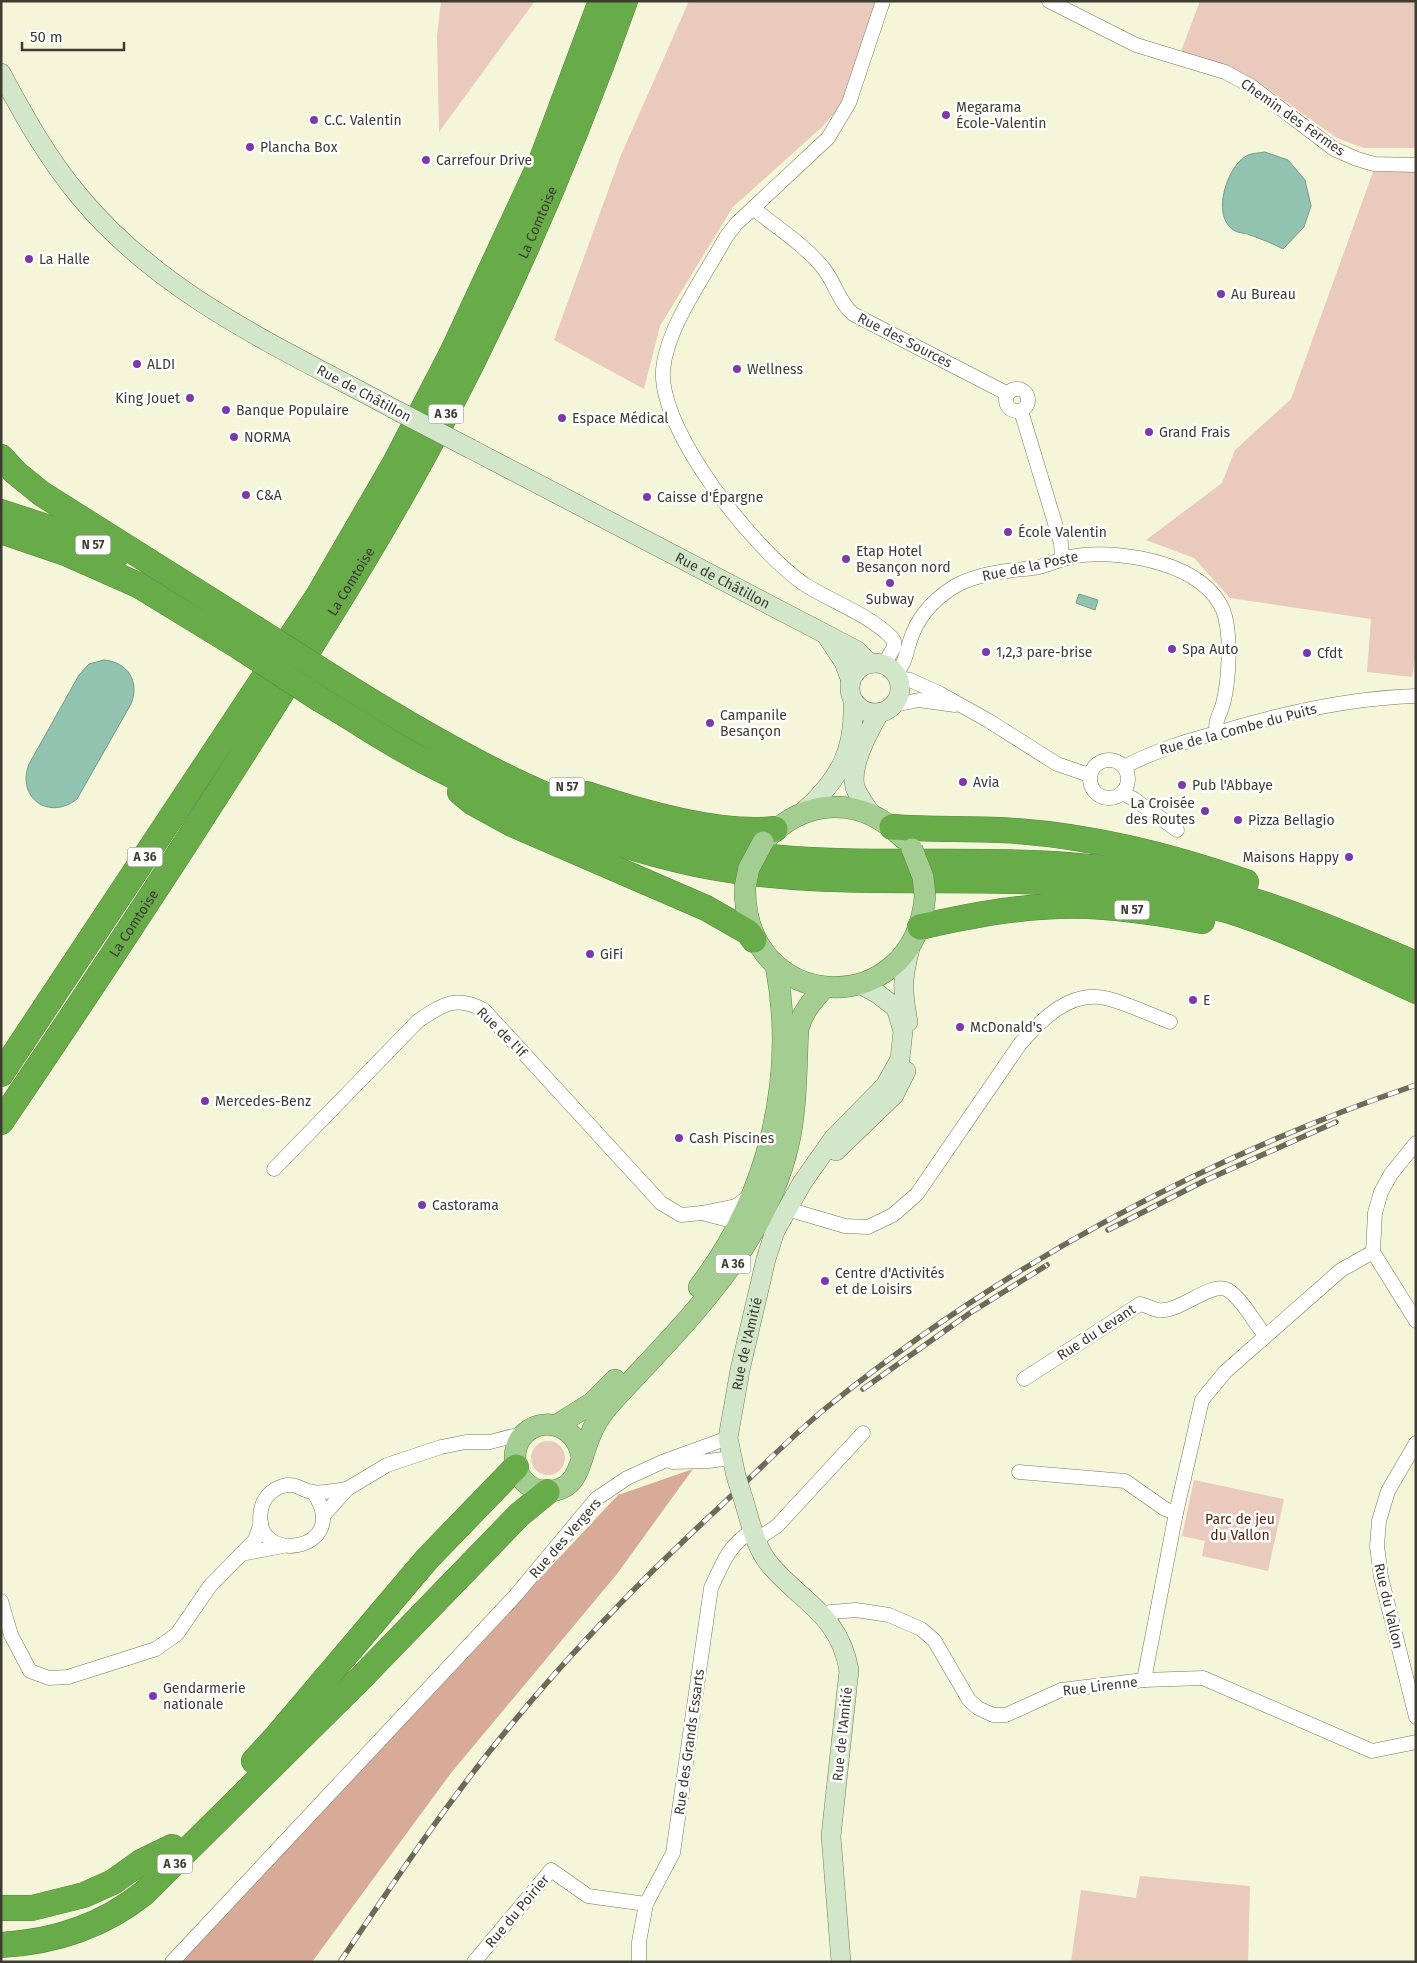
<svg xmlns="http://www.w3.org/2000/svg" width="1417" height="1963" viewBox="0 0 1417 1963" font-family="'Fira Sans',sans-serif">
<rect width="100%" height="100%" fill="#f5f5d9"/>
<g fill="#eacabd">
<polygon points="441,1 535,1 439,132 437,36"/>
<polygon points="689,1 876,1 843,104 822,127 733,207 660,326 644,389 554,340 621,155"/>
<polygon points="1200,1 1416,1 1416,148 1364,148 1337,138 1260,83 1234,69 1180,54"/>
<polygon points="1416,171 1416,651 1412,677 1367,672 1371,619 1230,598 1194,558 1146,540 1222,483 1235,450 1291,399 1373,172"/>
<circle cx="548" cy="1458" r="17"/>
<polygon points="1194,1480 1284,1499 1268,1571 1202,1556 1205,1541 1182,1536"/>
<polygon points="1140,1876 1250,1886 1248,1962 1071,1962 1081,1890 1136,1898"/>
</g>
<polygon fill="#d8ab99" points="693,1469 617,1574 451,1773 312,1962 180,1962 618,1495"/>
<g fill="#92c3b0" stroke="#789a8a">
<path d="M1265,152L1288,160L1305,180L1311,206L1304,227L1283,249C1272,243 1261,239 1250,235C1244,232 1238,234 1232,229C1212,214 1227,167 1246,156C1251,153 1260,153 1265,152Z"/>
<polygon points="1079,594 1098,600 1095,610 1076,603"/>
<path d="M104,660C128,662 140,682 131,704L77,799C49,821 16,798 29,764L79,675L89,664Z"/>
</g>
<g fill="none" stroke-linecap="round" stroke-linejoin="round">
<defs>
<g id="street">
<path d="M883,1L849,103L828,138L736,224L726,237C705,276 667,326 663,370C659,432 755,550 804,584C832,602 868,614 891,637L894,641V647L884,665"/>
<polyline points="1049,1 1136,45 1225,72 1251,86 1334,149 1357,159 1374,164 1416,165"/>
<path d="M753,208C776,227 805,245 824,269C835,283 839,302 853,314L1008,394"/>
<circle cx="1017" cy="400" r="11"/>
<polyline points="1021,411 1061,543 1062,558"/>
<path d="M895,675C905,665 906,653 910,641C917,618 932,601 952,588C969,577 992,573 1013,570C1021,569 1031,569 1039,567C1054,563 1067,556 1083,555C1128,551 1203,564 1223,610C1232,633 1229,681 1223,704C1220,715 1214,721 1217,733"/>
<polyline points="898,678 910,680 939,693 989,721 1057,764 1089,775"/>
<polyline points="894,705 919,700 955,705"/>
<circle cx="1109" cy="779" r="19"/>
<path d="M1124,767C1158,749 1187,741 1224,731C1287,712 1350,698 1416,696"/>
<polyline points="1122,793 1134,799 1177,830"/>
<polyline points="1416,1143 1391,1174 1381,1192 1375,1213 1373,1252 1416,1321"/>
<path d="M274,1169L418,1021C443,1004 456,995 484,1010L661,1203L681,1215L702,1213"/>
<path d="M787,1209L845,1226L868,1227L893,1215L917,1194L1020,1044C1041,1020 1070,990 1105,998C1124,1002 1151,1015 1170,1022"/>
<polyline points="745,1220 740,1223 702,1213 736,1206 751,1195"/>
<path d="M1024,1379L1140,1304C1146,1305 1152,1309 1158,1310C1179,1314 1211,1280 1228,1290C1243,1300 1253,1321 1265,1335"/>
<polyline points="1416,1443 1388,1491 1379,1521 1377,1546 1381,1577 1416,1717"/>
<polyline points="672,1462 708,1461 732,1458"/>
<polyline points="1019,1472 1125,1481 1165,1509 1176,1513"/>
<path d="M313,1492C355,1552 250,1567 261,1510C263,1498 272,1489 283,1486C295,1482 301,1490 312,1492C322,1494 337,1490 347,1489"/>
<polyline points="323,1516 347,1489 387,1465 441,1447 466,1442 490,1442 525,1433"/>
<polyline points="756,1540 777,1526 863,1433"/>
<polyline points="241,1554 283,1546"/>
<polyline points="1,1601 11,1635 30,1671 49,1678 68,1677 156,1649 177,1634 210,1586 255,1540 261,1523"/>
<polyline points="820,1613 856,1610 889,1615 921,1629 934,1640 969,1700 978,1708 993,1715 1006,1715 1061,1690 1144,1680 1203,1678 1372,1751 1416,1742"/>
<polyline points="1144,1680 1176,1513 1202,1400 1225,1372 1341,1270 1373,1252"/>
<polyline points="172,1962 516,1595 596,1499 627,1478 662,1462 728,1438"/>
<polyline points="474,1962 551,1870 588,1896 646,1904"/>
<path d="M639,1962V1942L646,1904L673,1853L711,1588C724,1561 727,1547 753,1530"/>
</g>
<g id="secondary">
<path d="M1,73C24,116 48,159 80,197C162,296 281,348 392,408"/>
<path id="s1" d="M471,449L856,650L870,664"/>
<polyline points="828,638 844,662 851,681"/>
<circle cx="875" cy="688" r="25"/>
<path d="M803,812C840,779 855,751 853,701"/>
<path d="M871,814C866,806 858,796 855,787C850,765 869,731 879,713"/>
<path d="M908,1022C902,989 902,980 910,948"/>
<polyline points="836,1151 894,1095 906,1071"/>
<path id="s2" d="M736,1476L728,1438L740,1370L766,1259L775,1231L802,1183L833,1139L885,1086L900,1059L903,1031L896,1008L878,994L860,984"/>
<path d="M743,1498C750,1520 755,1548 771,1566C804,1604 839,1615 849,1670L831,1836L841,1962"/>
</g>
<g id="primary">
<path d="M763,842C804,798 860,794 903,838"/>
<path d="M745,887C743,1015 915,1023 925,896"/>
<path d="M699,1287C769,1196 797,1078 776,966"/>
<polyline points="557,1425 592,1403 615,1380"/>
<path d="M582,1458C575,1411 515,1416 515,1458C515,1468 520,1478 527,1484C534,1490 544,1492 552,1491C581,1487 580,1457 590,1436C594,1425 602,1413 610,1404C680,1327 763,1252 788,1146C797,1109 796,1067 798,1029C803,1011 812,1001 825,987"/>
</g>
<g id="highway">
<polyline points="1,457 16,473 42,494 253,627"/>
<polyline points="1,512 65,533 117,555"/>
<polyline points="1,531 68,554 138,585 241,648"/>
<path d="M335,679C456,755 587,829 730,852C853,871 978,854 1101,868C1217,881 1310,918 1416,964"/>
<path d="M321,700C356,720 390,744 426,762C511,806 601,844 696,864C831,892 964,872 1099,886C1143,890 1188,899 1230,911C1291,930 1357,964 1416,991"/>
<polyline points="460,792 472,802 512,824 706,908 748,932 754,940"/>
<path d="M587,794C640,812 719,835 775,829"/>
<path d="M892,827C934,830 976,828 1017,831C1095,837 1172,856 1246,882"/>
<path d="M920,927C980,913 1042,902 1104,907C1137,909 1170,915 1202,921"/>
<polyline points="1,1074 318,596 395,463 452,353 540,164 601,1"/>
<path id="s3" d="M1,1122C95,983 188,842 277,700C336,607 394,514 445,416C515,282 574,144 625,1"/>
<polyline points="254,1761 277,1736 427,1559 516,1467"/>
<polyline points="1,1908 32,1908 84,1895 113,1882 141,1862 172,1847"/>
<path d="M1,1945C54,1942 103,1926 144,1893L360,1679L519,1515L547,1492"/>
</g>
</defs>
<use href="#street" stroke="#77765d" stroke-width="15"/>
<use href="#secondary" stroke="#77765d" stroke-width="20"/>
<use href="#primary" stroke="#598541" stroke-width="22"/>
<use href="#highway" stroke="#598541" stroke-width="26"/>
<use href="#street" stroke="#fff" stroke-width="14"/>
<use href="#secondary" stroke="#d2e6c9" stroke-width="19"/>
<use href="#primary" stroke="#a4cd92" stroke-width="21"/>
<use href="#highway" stroke="#68ac4a" stroke-width="25"/>
<defs>
<g id="rail">
<polyline points="1108,1230 1204,1181 1336,1122"/>
<polyline points="863,1389 970,1313 1047,1265"/>
<path d="M340,1962C393,1883 446,1804 506,1731C569,1654 639,1582 712,1514C750,1479 786,1441 826,1408C1000,1267 1205,1157 1416,1085"/>
</g>
</defs>
<use href="#rail" stroke="#6b6b5b" stroke-width="5.5"/>
<use href="#rail" stroke="#fff" stroke-width="4" stroke-dasharray="11" stroke-linecap="butt"/>
<defs>
<g id="secondary-bridge">
<polyline points="392,408 471,449"/>
<polyline points="736,1476 743,1498"/>
</g>
<g id="primary-bridge">
<polyline points="912,849 923,877 925,896"/>
<polyline points="745,887 749,868 763,842"/>
</g>
<g id="highway-bridge">
<polyline points="253,627 335,679"/>
<polyline points="241,648 321,700"/>
</g>
</defs>
<use href="#secondary-bridge" stroke="#77765d" stroke-width="20" stroke-linecap="butt"/>
<use href="#primary-bridge" stroke="#598541" stroke-width="22" stroke-linecap="butt"/>
<use href="#highway-bridge" stroke="#598541" stroke-width="26" stroke-linecap="butt"/>
<use href="#secondary-bridge" stroke="#d2e6c9" stroke-width="19"/>
<use href="#primary-bridge" stroke="#a4cd92" stroke-width="21"/>
<use href="#highway-bridge" stroke="#68ac4a" stroke-width="25"/>
</g>
<g fill="#7e38ac" stroke="#fff" stroke-width="2">
<circle cx="946" cy="115" r="5"/>
<circle cx="314" cy="120" r="5"/>
<circle cx="250" cy="147" r="5"/>
<circle cx="426" cy="160" r="5"/>
<circle cx="29" cy="259" r="5"/>
<circle cx="1221" cy="294" r="5"/>
<circle cx="137" cy="364" r="5"/>
<circle cx="737" cy="369" r="5"/>
<circle cx="190" cy="398" r="5"/>
<circle cx="226" cy="410" r="5"/>
<circle cx="562" cy="418" r="5"/>
<circle cx="1149" cy="432" r="5"/>
<circle cx="234" cy="437" r="5"/>
<circle cx="246" cy="495" r="5"/>
<circle cx="647" cy="497" r="5"/>
<circle cx="1008" cy="532" r="5"/>
<circle cx="846" cy="559" r="5"/>
<circle cx="890" cy="583" r="5"/>
<circle cx="1172" cy="649" r="5"/>
<circle cx="986" cy="652" r="5"/>
<circle cx="1307" cy="653" r="5"/>
<circle cx="710" cy="723" r="5"/>
<circle cx="963" cy="782" r="5"/>
<circle cx="1182" cy="785" r="5"/>
<circle cx="1205" cy="811" r="5"/>
<circle cx="1238" cy="820" r="5"/>
<circle cx="1349" cy="857" r="5"/>
<circle cx="590" cy="954" r="5"/>
<circle cx="1193" cy="1000" r="5"/>
<circle cx="960" cy="1027" r="5"/>
<circle cx="205" cy="1101" r="5"/>
<circle cx="679" cy="1138" r="5"/>
<circle cx="422" cy="1205" r="5"/>
<circle cx="825" cy="1281" r="5"/>
<circle cx="153" cy="1696" r="5"/>
</g>
<g text-anchor="middle" stroke-width="5" stroke-linejoin="round" paint-order="stroke">
<g fill="#fff" stroke="#76766f" stroke-width="1">
<rect x="428.5" y="404.5" width="35" height="19" rx="4"/>
<rect x="75.5" y="535.5" width="35" height="19" rx="4"/>
<rect x="549.5" y="777.5" width="35" height="19" rx="4"/>
<rect x="127.5" y="847.5" width="35" height="19" rx="4"/>
<rect x="1114.5" y="900.5" width="35" height="19" rx="4"/>
<rect x="715.5" y="1254.5" width="35" height="19" rx="4"/>
<rect x="157.5" y="1854.5" width="35" height="19" rx="4"/>
</g>
<g font-size="12" font-weight="bold" fill="#3c3c31">
<text x="446" y="418">A 36</text>
<text x="93" y="549">N 57</text>
<text x="567" y="791">N 57</text>
<text x="145" y="861">A 36</text>
<text x="1132" y="914">N 57</text>
<text x="733" y="1268">A 36</text>
<text x="175" y="1868">A 36</text>
</g>
<g font-size="14" fill="#3c3c31" stroke="#fff" text-anchor="start">
<text x="956" y="112">Megarama<tspan x="956" dy="16">École-Valentin</tspan></text>
<text x="324" y="125">C.C. Valentin</text>
<text x="260" y="152">Plancha Box</text>
<text x="436" y="165">Carrefour Drive</text>
<text x="39" y="264">La Halle</text>
<text x="1231" y="299">Au Bureau</text>
<text x="147" y="369">ALDI</text>
<text x="747" y="374">Wellness</text>
<text x="180" y="403" text-anchor="end">King Jouet</text>
<text x="236" y="415">Banque Populaire</text>
<text x="572" y="423">Espace Médical</text>
<text x="1159" y="437">Grand Frais</text>
<text x="244" y="442">NORMA</text>
<text x="256" y="500">C&amp;A</text>
<text x="657" y="502">Caisse d'Épargne</text>
<text x="1018" y="537">École Valentin</text>
<text x="856" y="556">Etap Hotel<tspan x="856" dy="16">Besançon nord</tspan></text>
<text x="890" y="604" text-anchor="middle">Subway</text>
<text x="1182" y="654">Spa Auto</text>
<text x="996" y="657">1,2,3 pare-brise</text>
<text x="1317" y="658">Cfdt</text>
<text x="720" y="720">Campanile<tspan x="720" dy="16">Besançon</tspan></text>
<text x="973" y="787">Avia</text>
<text x="1192" y="790">Pub l'Abbaye</text>
<text x="1195" y="808" text-anchor="end">La Croisée<tspan x="1195" dy="16">des Routes</tspan></text>
<text x="1248" y="825">Pizza Bellagio</text>
<text x="1339" y="862" text-anchor="end">Maisons Happy</text>
<text x="600" y="959">GiFi</text>
<text x="1203" y="1005">E</text>
<text x="970" y="1032">McDonald's</text>
<text x="215" y="1106">Mercedes-Benz</text>
<text x="689" y="1143">Cash Piscines</text>
<text x="432" y="1210">Castorama</text>
<text x="835" y="1278">Centre d'Activités<tspan x="835" dy="16">et de Loisirs</tspan></text>
<text x="163" y="1693">Gendarmerie<tspan x="163" dy="16">nationale</tspan></text>
</g>
<g font-size="14" fill="#3c3c31" stroke="#fff">
<text transform="translate(1293 117) rotate(35)" y="5">Chemin des Fermes</text>
<text dy="5" stroke="none"><textPath href="#s3" startOffset="1049">La Comtoise</textPath></text>
<text transform="translate(905 340) rotate(27)" y="5">Rue des Sources</text>
<text transform="translate(364 393) rotate(28)" y="5">Rue de Châtillon</text>
<text transform="translate(1030 566) rotate(-12)" y="5">Rue de la Poste</text>
<text dy="5" stroke="none"><textPath href="#s1" startOffset="284">Rue de Châtillon</textPath></text>
<text dy="5" stroke="none"><textPath href="#s3" startOffset="644">La Comtoise</textPath></text>
<text transform="translate(1238 729) rotate(-15)" y="5">Rue de la Combe du Puits</text>
<text dy="5" stroke="none"><textPath href="#s3" startOffset="239">La Comtoise</textPath></text>
<text transform="translate(502 1032) rotate(45)" y="5">Rue de l'If</text>
<text transform="translate(1096 1332) rotate(-33)" y="5">Rue du Levant</text>
<text dy="5" stroke="none"><textPath href="#s2" startOffset="135">Rue de l'Amitié</textPath></text>
<text transform="translate(565 1538) rotate(-49)" y="5">Rue des Vergers</text>
<text transform="translate(1389 1606) rotate(77)" y="5">Rue du Vallon</text>
<text transform="translate(1100 1686) rotate(-7)" y="5">Rue Lirenne</text>
<text transform="translate(842 1734) rotate(-84)" y="5">Rue de l'Amitié</text>
<text transform="translate(689 1742) rotate(-82)" y="5">Rue des Grands Essarts</text>
<text transform="translate(517 1911) rotate(-50)" y="5">Rue du Poirier</text>
</g>
<g font-size="14" fill="#551e04" stroke="#fff">
<text x="1240" y="1524">Parc de jeu<tspan x="1240" dy="16">du Vallon</tspan></text>
</g>
</g>
<rect width="1417" height="1963" fill="none" stroke="#3c3c31" stroke-width="5"/>
<path d="M22 42v8h102v-8" fill="none" stroke="#3c3c31" stroke-width="2.5"/>
<text x="30" y="42" font-size="15" fill="#3c3c31" stroke="#ffffff" stroke-width="4" paint-order="stroke">50 m</text>
</svg>
